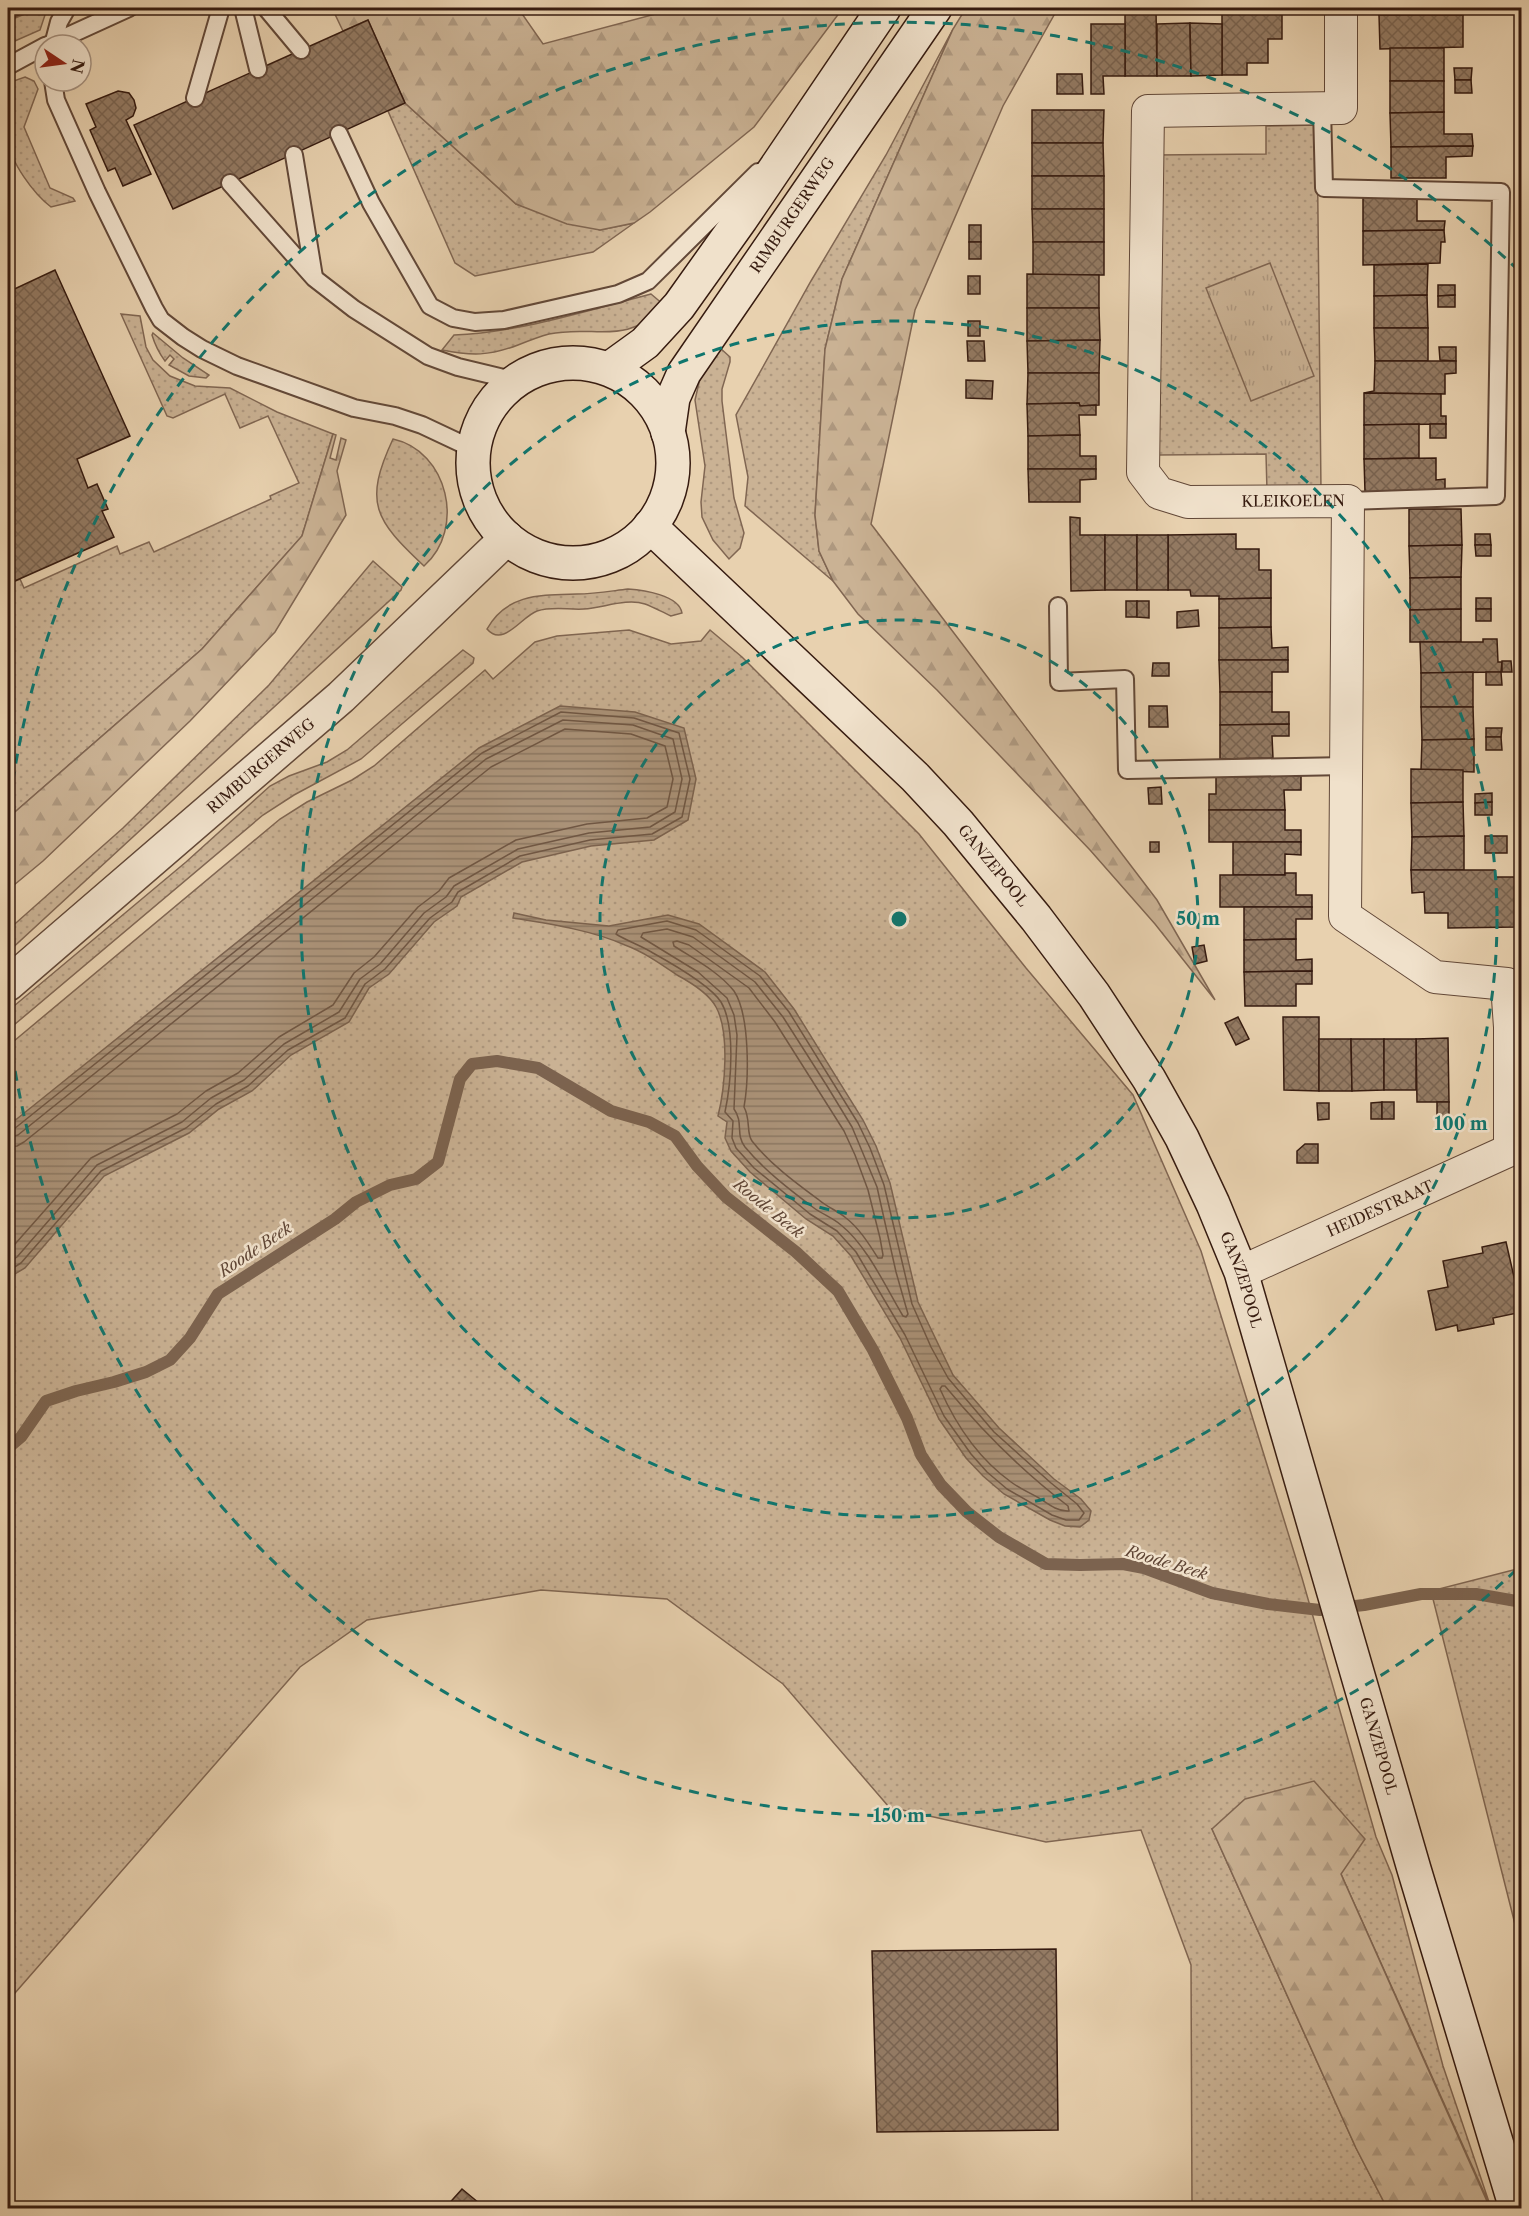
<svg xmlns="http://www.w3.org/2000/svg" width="1529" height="2216" viewBox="0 0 1529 2216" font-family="'Libre Caslon Text',serif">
<defs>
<pattern id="grass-dots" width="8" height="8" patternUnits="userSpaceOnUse" patternTransform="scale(1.5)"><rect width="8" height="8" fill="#cab294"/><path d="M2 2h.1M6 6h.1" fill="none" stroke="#ae987f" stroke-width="1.8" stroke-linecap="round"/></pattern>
<pattern id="forest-firs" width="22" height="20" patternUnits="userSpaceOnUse" patternTransform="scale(1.5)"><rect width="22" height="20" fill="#cab294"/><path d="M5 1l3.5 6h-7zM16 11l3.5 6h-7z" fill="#ae987f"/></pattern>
<pattern id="park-tufts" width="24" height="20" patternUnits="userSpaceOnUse" patternTransform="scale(1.5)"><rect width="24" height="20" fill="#cab294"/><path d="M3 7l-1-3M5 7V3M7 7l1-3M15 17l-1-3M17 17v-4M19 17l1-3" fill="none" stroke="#ae987f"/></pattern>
<pattern id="water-rules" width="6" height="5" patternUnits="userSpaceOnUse" patternTransform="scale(1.5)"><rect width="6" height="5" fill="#ab9379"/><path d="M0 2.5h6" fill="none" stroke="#8c7762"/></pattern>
<pattern id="building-cross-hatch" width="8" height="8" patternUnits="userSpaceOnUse" patternTransform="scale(1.5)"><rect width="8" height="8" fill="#937a63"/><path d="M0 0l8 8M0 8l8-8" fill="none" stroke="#796350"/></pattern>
</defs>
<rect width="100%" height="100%" fill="#e8d1af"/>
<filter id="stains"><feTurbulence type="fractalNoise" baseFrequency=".00333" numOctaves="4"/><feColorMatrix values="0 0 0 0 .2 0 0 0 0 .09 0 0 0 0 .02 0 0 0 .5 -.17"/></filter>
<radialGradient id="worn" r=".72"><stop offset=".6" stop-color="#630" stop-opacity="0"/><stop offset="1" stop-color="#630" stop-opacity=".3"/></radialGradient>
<g fill="url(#grass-dots)" stroke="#806652" stroke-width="1.5">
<polygon points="39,8 47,9 40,30 8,44 8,21"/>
<polygon points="953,29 842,279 825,349 815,515 819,551 833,581 745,506 748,477 736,415 811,281 886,155"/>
<path d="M25,77L34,81L38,89L24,127L50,188L73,198L75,201L51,207C34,194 10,162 8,140C5,122 7,102 8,83Z"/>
<polygon points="405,103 516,204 600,230 634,223 593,252 475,276 455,263 388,111"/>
<polygon points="1317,125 1321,490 1267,491 1266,454 1158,455 1155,155 1266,154 1266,126"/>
<path d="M651,294L664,305C625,348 596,324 549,334C538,337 528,341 518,345C489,356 472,356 442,350L454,335C521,332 586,311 651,294Z"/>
<polygon points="121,314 140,316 146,347 153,360 170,376 195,386 230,388 277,412 333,434 302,536 202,649 8,818 8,584 20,579 24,588 117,546 120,554 149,542 154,552 271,499 270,496 299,483 268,416 240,428 225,394 173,418 167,416"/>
<path d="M153,333L183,358L209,375L206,378L189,376L169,365L174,359L170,355L165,361C159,353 155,345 152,335Z"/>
<polygon points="719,347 730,357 730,362 722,389 722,401 734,498 744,533 740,548 729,559 713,540 702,517 701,502 705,466 695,400 701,374"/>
<path d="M393,439C448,451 466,529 424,566C375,520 363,503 393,439Z"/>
<polygon points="373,561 402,587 401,590 8,952 8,930 123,828 269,685"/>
<path d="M628,589C643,590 679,595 682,613L671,616C662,612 653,607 645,604C626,598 603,608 584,609C568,610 553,606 537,611C521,617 503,648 487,629C507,593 542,595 577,594C594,594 611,591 628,589Z"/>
<polygon points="629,630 671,644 701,641 710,630 742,657 919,834 1026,968 1133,1095 1201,1251 1302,1578 1376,1837 1392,1875 1443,2066 1491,2208 1341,1874 1212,1829 1356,2148 1387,2208 1324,2208 1320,2201 1276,2208 1192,2208 1191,1965 1141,1830 1046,1842 889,1807 783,1684 667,1599 541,1590 367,1620 300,1667 8,2001 8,1046 280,819 307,802 352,780 374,766 485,670 493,679 535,642 557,636"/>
<polygon points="463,650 474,658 473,663 361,759 294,795 263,815 8,1030 8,1011 186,862 270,786 289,776 327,762 347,750"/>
<polygon points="1521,1568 1522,1568 1521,1948 1431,1591"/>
</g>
<g fill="url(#forest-firs)" stroke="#806652" stroke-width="1.5">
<polygon points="332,8 518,8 543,44 678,8 843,8 754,127 650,212 634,223 600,230 567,224 516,204 405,103 368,20 343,31"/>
<polygon points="966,8 1058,8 1003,106 915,310 871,524 1157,900 1215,1000 1155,924 1090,850 937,690 858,614 833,581 819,551 815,515 825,349 842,279 953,29"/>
<polygon points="333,434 336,435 330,458 336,460 341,438 346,440 337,471 346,515 275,632 190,721 43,861 8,890 8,818 202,649 302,536"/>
<polygon points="1314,1781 1365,1839 1341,1874 1490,2208 1387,2208 1356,2148 1212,1829 1245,1799"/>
</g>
<polygon fill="url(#park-tufts)" stroke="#806652" stroke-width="1.5" points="1270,263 1314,376 1251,401 1206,288"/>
<g fill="url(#water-rules)" stroke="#7c634f" stroke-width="1.5">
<polygon points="560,706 635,712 684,728 696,779 688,820 654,840 591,846 522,862 461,897 457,906 434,922 389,974 369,988 349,1022 291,1055 252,1091 219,1109 189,1133 104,1176 25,1268 8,1278 8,1126 479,748"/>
<path d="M514,913L546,920L609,926L668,915L699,924L765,972L794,1009L863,1120L876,1146L890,1183L918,1302L953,1375L999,1428L1054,1479L1081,1499L1091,1511L1089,1520L1080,1527L1065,1526L1050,1520L1004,1494L983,1476L966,1458L939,1419L900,1338L851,1256L833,1236L806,1219L750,1172L731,1151L725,1138L727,1122L718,1116C725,1088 730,1032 716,1007C709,994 690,982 677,975C661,964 644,952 625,945C591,930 550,924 513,918Z"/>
</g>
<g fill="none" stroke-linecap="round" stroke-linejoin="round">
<g stroke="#705744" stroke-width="1.5">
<path d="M667,921L696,930L760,976L789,1012L858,1123L870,1148L884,1185L912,1304L931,1347L948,1378L994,1432L1051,1483L1077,1504L1084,1513L1079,1520H1066L1052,1515L1007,1489L987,1472L971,1454L944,1416L905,1335L856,1252L837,1231L810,1214L754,1168L736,1148L732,1138L733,1121L725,1112C731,1084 736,1027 721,1002C710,985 671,963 653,953C642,946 627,941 616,934L618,930Z"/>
<path d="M667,929L693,937L755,982L783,1017L827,1086L852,1127L877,1187L896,1272L908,1314L906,1317L903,1316C885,1286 868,1247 841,1225C833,1218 822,1214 814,1208C790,1190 764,1170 745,1147C735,1134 744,1123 734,1109L737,1035L734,1015L727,998L698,972L641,937L643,933Z"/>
<path d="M677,941L689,945L749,988L775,1022L844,1131L855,1155L868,1190L880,1238L883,1255L882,1258H878C869,1244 859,1228 846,1218C838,1211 827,1207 819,1200C796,1183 770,1164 752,1141C746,1133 751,1120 744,1107C749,1079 750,1015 734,991C719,972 694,959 674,946L673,942Z"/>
<polyline points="8,1130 14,1129 482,753 561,712 634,718 679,733 690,779 682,817 652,834 590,840 520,856 458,892 452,902 430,918 385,969 365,984 345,1018 288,1050 248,1086 216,1104 186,1128 101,1171 21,1263 8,1271"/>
<polyline points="8,1138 18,1135 486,759 563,720 633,725 673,739 682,779 675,812 650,827 589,833 518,849 454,886 446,897 424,913 380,964 360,979 339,1012 284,1044 244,1080 211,1098 182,1122 97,1165 17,1257 8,1263"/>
<polyline points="8,1147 17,1146 24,1142 491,767 565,729 631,734 665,746 673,779 667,807 647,818 587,824 516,840 449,878 439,891 418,907 374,957 354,973 333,1005 279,1037 238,1073 206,1091 177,1114 91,1158 8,1252"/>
<path d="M942,1386H945C982,1431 1022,1471 1068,1506L1069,1511C1058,1512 1048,1504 1039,1498C1030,1493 1019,1488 1011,1482C979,1459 956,1425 940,1389Z"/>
</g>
<polyline stroke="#7c634f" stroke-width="12" points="8,1448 21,1437 46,1401 76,1391 114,1382 146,1372 170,1360 190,1338 218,1294 335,1219 356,1202 390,1185 416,1179 438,1162 460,1079 472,1064 497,1061 538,1068 611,1111 649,1122 675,1136 697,1166 726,1197 796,1252 838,1291 873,1350 907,1418 921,1455 941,1485 967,1512 999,1537 1046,1564 1080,1565 1123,1564 1144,1568 1212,1593 1268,1604 1320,1610 1364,1605 1421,1594 1476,1594 1522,1602"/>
</g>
<g fill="url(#building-cross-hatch)" stroke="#361b10" stroke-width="1.5">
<polygon points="1125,8 1156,8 1157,76 1125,76"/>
<polygon points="1156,8 1169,8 1169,13 1157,13"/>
<polygon points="1222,8 1282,8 1282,39 1268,39 1268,63 1247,63 1247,75 1222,75"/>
<rect x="1379" y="8" width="54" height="7"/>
<rect x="1444" y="8" width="19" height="7"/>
<polygon points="1379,15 1463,15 1463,47 1380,49"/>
<polygon points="368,20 405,103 173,209 134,125"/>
<polygon points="1190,23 1191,76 1157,76 1157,24"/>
<polygon points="1190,23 1222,24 1222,75 1191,76"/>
<polygon points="1091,24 1125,24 1125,76 1103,76 1104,94 1091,94"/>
<rect x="1390" y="48" width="54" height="33"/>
<polygon points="1454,68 1472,68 1471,80 1455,80"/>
<polygon points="1057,74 1082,74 1083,94 1057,94"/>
<polygon points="1455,80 1471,80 1472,93 1455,93"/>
<polygon points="1390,81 1444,81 1444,112 1390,113"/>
<polygon points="118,91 129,93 134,100 136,108 133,116 126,120 151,174 123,186 115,168 108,171 90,130 96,127 86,104"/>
<polygon points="1032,110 1104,110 1103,143 1032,143"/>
<polygon points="1444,112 1444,134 1472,134 1473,146 1391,147 1390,113"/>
<polygon points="1032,143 1103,143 1104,176 1032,176"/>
<polygon points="1473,146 1472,156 1446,157 1446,178 1391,178 1391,147"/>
<rect x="1032" y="176" width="72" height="33"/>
<polygon points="1417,196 1417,221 1445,221 1444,230 1363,231 1363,197"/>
<polygon points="1032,209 1104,209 1104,242 1033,242"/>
<rect x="969" y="225" width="12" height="17"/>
<polygon points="1444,230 1445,242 1441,242 1440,263 1363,265 1363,231"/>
<rect x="969" y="242" width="12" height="17"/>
<rect x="1033" y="242" width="71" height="33"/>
<polygon points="1428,264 1427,295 1374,296 1374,265"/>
<polygon points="55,270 130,436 77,459 88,488 97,484 108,509 102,511 114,537 8,584 8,292"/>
<polygon points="1027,274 1099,275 1099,308 1027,308"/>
<rect x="968" y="276" width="12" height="18"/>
<polygon points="1438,285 1455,285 1455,295 1438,296"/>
<polygon points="1427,295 1428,328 1374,328 1374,296"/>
<polygon points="1455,295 1455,307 1438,307 1438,296"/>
<polygon points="1027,308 1099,308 1100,340 1027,341"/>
<rect x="968" y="321" width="12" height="15"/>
<polygon points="1374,328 1428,328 1428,361 1375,361"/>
<polygon points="1100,340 1099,373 1028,373 1027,341"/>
<polygon points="967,341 984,341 985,361 968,361"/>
<polygon points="1439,347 1456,347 1456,361 1440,360"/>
<polygon points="1375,361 1456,361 1456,373 1445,374 1445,394 1364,393 1374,391"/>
<polygon points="1028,373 1099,373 1099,405 1080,406 1079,403 1027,404"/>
<polygon points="966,380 993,381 992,399 966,398"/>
<polygon points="1364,393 1441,394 1441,416 1446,416 1446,424 1364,425"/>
<polygon points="1079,403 1080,406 1096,405 1096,415 1079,415 1080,435 1028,436 1027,404"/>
<polygon points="1419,424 1419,458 1364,459 1364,425"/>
<rect x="1430" y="424" width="16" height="14"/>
<polygon points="1080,435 1080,456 1096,456 1096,469 1028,469 1028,436"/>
<polygon points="1436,458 1436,480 1445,479 1445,491 1365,492 1364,459"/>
<polygon points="1028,469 1096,469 1096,479 1080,480 1080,502 1029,502"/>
<polygon points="1409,509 1461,509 1462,545 1409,546"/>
<polygon points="1070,517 1080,518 1080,535 1105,535 1105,590 1071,591"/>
<polygon points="1236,534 1236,549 1259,549 1259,570 1271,570 1271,598 1219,599 1219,596 1191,596 1190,590 1168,590 1168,535"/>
<polygon points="1475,534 1490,534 1491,545 1475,545"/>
<rect x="1105" y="535" width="32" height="55"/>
<rect x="1137" y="535" width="31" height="55"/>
<polygon points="1462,545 1461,577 1410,578 1409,546"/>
<polygon points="1475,545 1491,545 1491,556 1476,556"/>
<polygon points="1461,577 1461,609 1410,610 1410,578"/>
<polygon points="1271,598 1271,627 1219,628 1219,599"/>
<rect x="1476" y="598" width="15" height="11"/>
<rect x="1126" y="601" width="11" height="16"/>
<polygon points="1137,601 1149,601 1149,618 1137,617"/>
<polygon points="1461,609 1461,642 1410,642 1410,610"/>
<rect x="1476" y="609" width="15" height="12"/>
<polygon points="1198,610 1199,626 1177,628 1177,612"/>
<polygon points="1271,627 1272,648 1288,647 1288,660 1219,660 1219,628"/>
<polygon points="1483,639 1497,639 1498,662 1502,662 1501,672 1421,673 1420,642 1483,642"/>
<polygon points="1219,660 1288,660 1288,672 1272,672 1272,692 1220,692"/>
<polygon points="1502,661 1511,661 1512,672 1502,672"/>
<polygon points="1153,663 1169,663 1169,676 1152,676"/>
<polygon points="1473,672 1473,707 1421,707 1421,673"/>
<polygon points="1486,672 1501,672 1502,685 1486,685"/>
<polygon points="1220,692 1272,692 1272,712 1289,712 1289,724 1220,725"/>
<polygon points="1149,706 1167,706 1168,727 1149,727"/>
<polygon points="1421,707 1473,707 1474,739 1422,740"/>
<polygon points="1289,724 1289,736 1272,736 1273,758 1220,759 1220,725"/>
<polygon points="1486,728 1502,728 1501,737 1486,737"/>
<polygon points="1486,737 1501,737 1502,750 1486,750"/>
<polygon points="1474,739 1474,772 1421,770 1422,740"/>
<polygon points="1411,769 1463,770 1463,802 1411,803"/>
<polygon points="1301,776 1301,790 1284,790 1285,810 1209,810 1209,794 1216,794 1216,777"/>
<polygon points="1161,787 1162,804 1149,804 1148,788"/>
<polygon points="1492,793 1492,802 1475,803 1475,794"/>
<polygon points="1463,802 1464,836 1412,837 1411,803"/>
<polygon points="1492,802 1492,815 1475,815 1475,803"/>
<polygon points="1209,810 1285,810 1285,830 1301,830 1301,842 1209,842"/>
<polygon points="1464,836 1464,870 1411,870 1412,837"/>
<rect x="1485" y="836" width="22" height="17"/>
<rect x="1150" y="842" width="9" height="10"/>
<polygon points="1233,842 1301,842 1301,855 1285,854 1285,875 1233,875"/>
<polygon points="1411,870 1495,870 1495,877 1516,877 1516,927 1448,928 1448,913 1425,913 1424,892 1412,893"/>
<polygon points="1285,873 1296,873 1296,895 1312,895 1312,907 1220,907 1220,875 1285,875"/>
<polygon points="1244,907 1312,907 1312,919 1296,919 1296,939 1244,940"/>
<polygon points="1296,939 1296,960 1312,959 1312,971 1244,972 1244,940"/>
<polygon points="1204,945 1207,961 1195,964 1192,947"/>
<polygon points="1312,971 1312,984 1296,984 1296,1006 1245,1006 1244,972"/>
<polygon points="1238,1017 1249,1039 1236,1045 1225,1023"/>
<polygon points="1283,1017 1319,1017 1319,1091 1284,1090"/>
<polygon points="1448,1038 1449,1102 1417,1102 1416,1039"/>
<polygon points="1319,1039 1351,1039 1352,1091 1319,1091"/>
<polygon points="1351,1039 1384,1039 1384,1090 1352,1091"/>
<rect x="1384" y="1039" width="32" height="51"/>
<polygon points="1382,1102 1382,1119 1371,1119 1371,1103"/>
<rect x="1382" y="1102" width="12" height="17"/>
<rect x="1437" y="1102" width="12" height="17"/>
<polygon points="1317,1103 1329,1103 1329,1119 1318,1120"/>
<polygon points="1305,1144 1318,1144 1318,1163 1297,1163 1297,1151"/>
<polygon points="1506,1242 1522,1312 1493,1318 1494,1324 1458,1331 1457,1325 1436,1330 1428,1291 1448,1287 1443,1261 1483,1253 1482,1247"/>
<polygon points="1056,1949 1058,2130 877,2132 872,1951"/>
<polygon points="462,2189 485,2208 445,2208"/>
</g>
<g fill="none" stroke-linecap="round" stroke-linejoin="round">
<defs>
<g id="service">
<polyline points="243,8 258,69"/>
<polyline points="266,8 301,50"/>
<polyline points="8,10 13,8"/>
<polyline points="48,45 129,8"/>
<polyline points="53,45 59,22 67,8"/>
<polyline points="8,66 45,46"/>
<polyline points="53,81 56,100 97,192 154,308 161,320 183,337 202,349 237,366 354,408 395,416 422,425 473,449"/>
<polyline points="195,98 221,8"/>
<polyline points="1322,108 1324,188 1501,192 1496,496 1348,501"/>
<polyline points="339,134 371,203 430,306 453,318 475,322 504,320 618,294 648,281 758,172"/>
<polyline points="294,155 314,277"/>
<polyline points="230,183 314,278 354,309 428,356 458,367 516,381"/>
<polyline points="1058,606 1059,682 1125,679 1127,770 1347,766"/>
</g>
<g id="minor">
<path id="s1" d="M1341,8V108L1148,111L1143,472L1159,493L1188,502L1348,501L1345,916L1435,977L1507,984L1510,1027V1150"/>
<path id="s2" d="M1241,1272L1510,1150L1522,1147"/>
</g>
<g id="tertiary">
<path id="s3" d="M8,984L341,697L507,538"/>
</g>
<g id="secondary">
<circle cx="573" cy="463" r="100"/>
<polyline points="609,369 645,343 679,306 741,219 884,8"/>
<path id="s4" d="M668,433L673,398L684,373L935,8"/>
<path id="s5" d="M650,526L915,777L958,823L1036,918L1094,995L1149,1079L1182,1138L1213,1204L1241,1272L1414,1869L1516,2208"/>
</g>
</defs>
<use href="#service" stroke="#624838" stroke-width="20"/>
<use href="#minor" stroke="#624838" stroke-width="34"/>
<use href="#tertiary" stroke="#624838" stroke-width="36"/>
<use href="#secondary" stroke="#361b10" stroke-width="36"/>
<use href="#service" stroke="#f0e1cb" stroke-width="16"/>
<use href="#minor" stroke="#f0e1cb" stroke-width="32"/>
<use href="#tertiary" stroke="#f0e1cb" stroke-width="33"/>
<use href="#secondary" stroke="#f0e1cb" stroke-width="33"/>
</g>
<g fill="none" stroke="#0f766e" stroke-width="3" stroke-dasharray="10 8">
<circle cx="899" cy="919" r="299"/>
<circle cx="899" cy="919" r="598"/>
<path d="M1516 1570A897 897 0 0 1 8 1021M8 817A897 897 0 0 1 1516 268"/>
</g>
<g text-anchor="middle" stroke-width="5" stroke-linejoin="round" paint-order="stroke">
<g font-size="15" fill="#361b10" stroke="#f0e1cb">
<text dy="5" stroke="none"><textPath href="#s4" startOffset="254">RIMBURGERWEG</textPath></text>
<text dy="5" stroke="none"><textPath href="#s1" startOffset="816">KLEIKOELEN</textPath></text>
<text dy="5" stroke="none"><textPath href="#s3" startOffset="334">RIMBURGERWEG</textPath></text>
<text dy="5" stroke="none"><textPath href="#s5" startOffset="483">GANZEPOOL</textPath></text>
<text dy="5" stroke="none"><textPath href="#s2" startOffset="153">HEIDESTRAAT</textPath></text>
<text dy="5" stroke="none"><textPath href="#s5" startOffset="969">GANZEPOOL</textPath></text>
<text dy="5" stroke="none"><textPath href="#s5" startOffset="1455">GANZEPOOL</textPath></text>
</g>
<g font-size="16" font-style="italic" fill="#5f4535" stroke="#f0e1cb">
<text transform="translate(769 1208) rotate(39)" y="6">Roode Beek</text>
<text transform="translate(255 1249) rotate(-34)" y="6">Roode Beek</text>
<text transform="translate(1167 1562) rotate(17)" y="6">Roode Beek</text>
</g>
</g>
<circle cx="899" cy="919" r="9" fill="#0f766e" stroke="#f0e1cb" stroke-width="3"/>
<g font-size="18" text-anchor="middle" font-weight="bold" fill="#0f766e" stroke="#f0e1cb" stroke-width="5" stroke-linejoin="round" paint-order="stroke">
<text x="1198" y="925">50 m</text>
<text x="1461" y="1130">100 m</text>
<text x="899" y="1822">150 m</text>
</g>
<rect width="1529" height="2216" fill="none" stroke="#e8d1af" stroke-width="30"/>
<rect x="9" y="9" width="1511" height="2198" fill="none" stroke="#361b10" stroke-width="3"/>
<rect x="15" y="15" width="1499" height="2186" fill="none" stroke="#361b10" stroke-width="1.5"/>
<g transform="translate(63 63) rotate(103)"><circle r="28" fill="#f0e1cb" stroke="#a69280" stroke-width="1.5"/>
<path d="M0-4.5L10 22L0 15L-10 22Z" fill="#8f2418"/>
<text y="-9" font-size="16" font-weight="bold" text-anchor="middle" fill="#361b10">N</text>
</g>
<rect width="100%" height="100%" filter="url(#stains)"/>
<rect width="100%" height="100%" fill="url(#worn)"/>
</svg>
